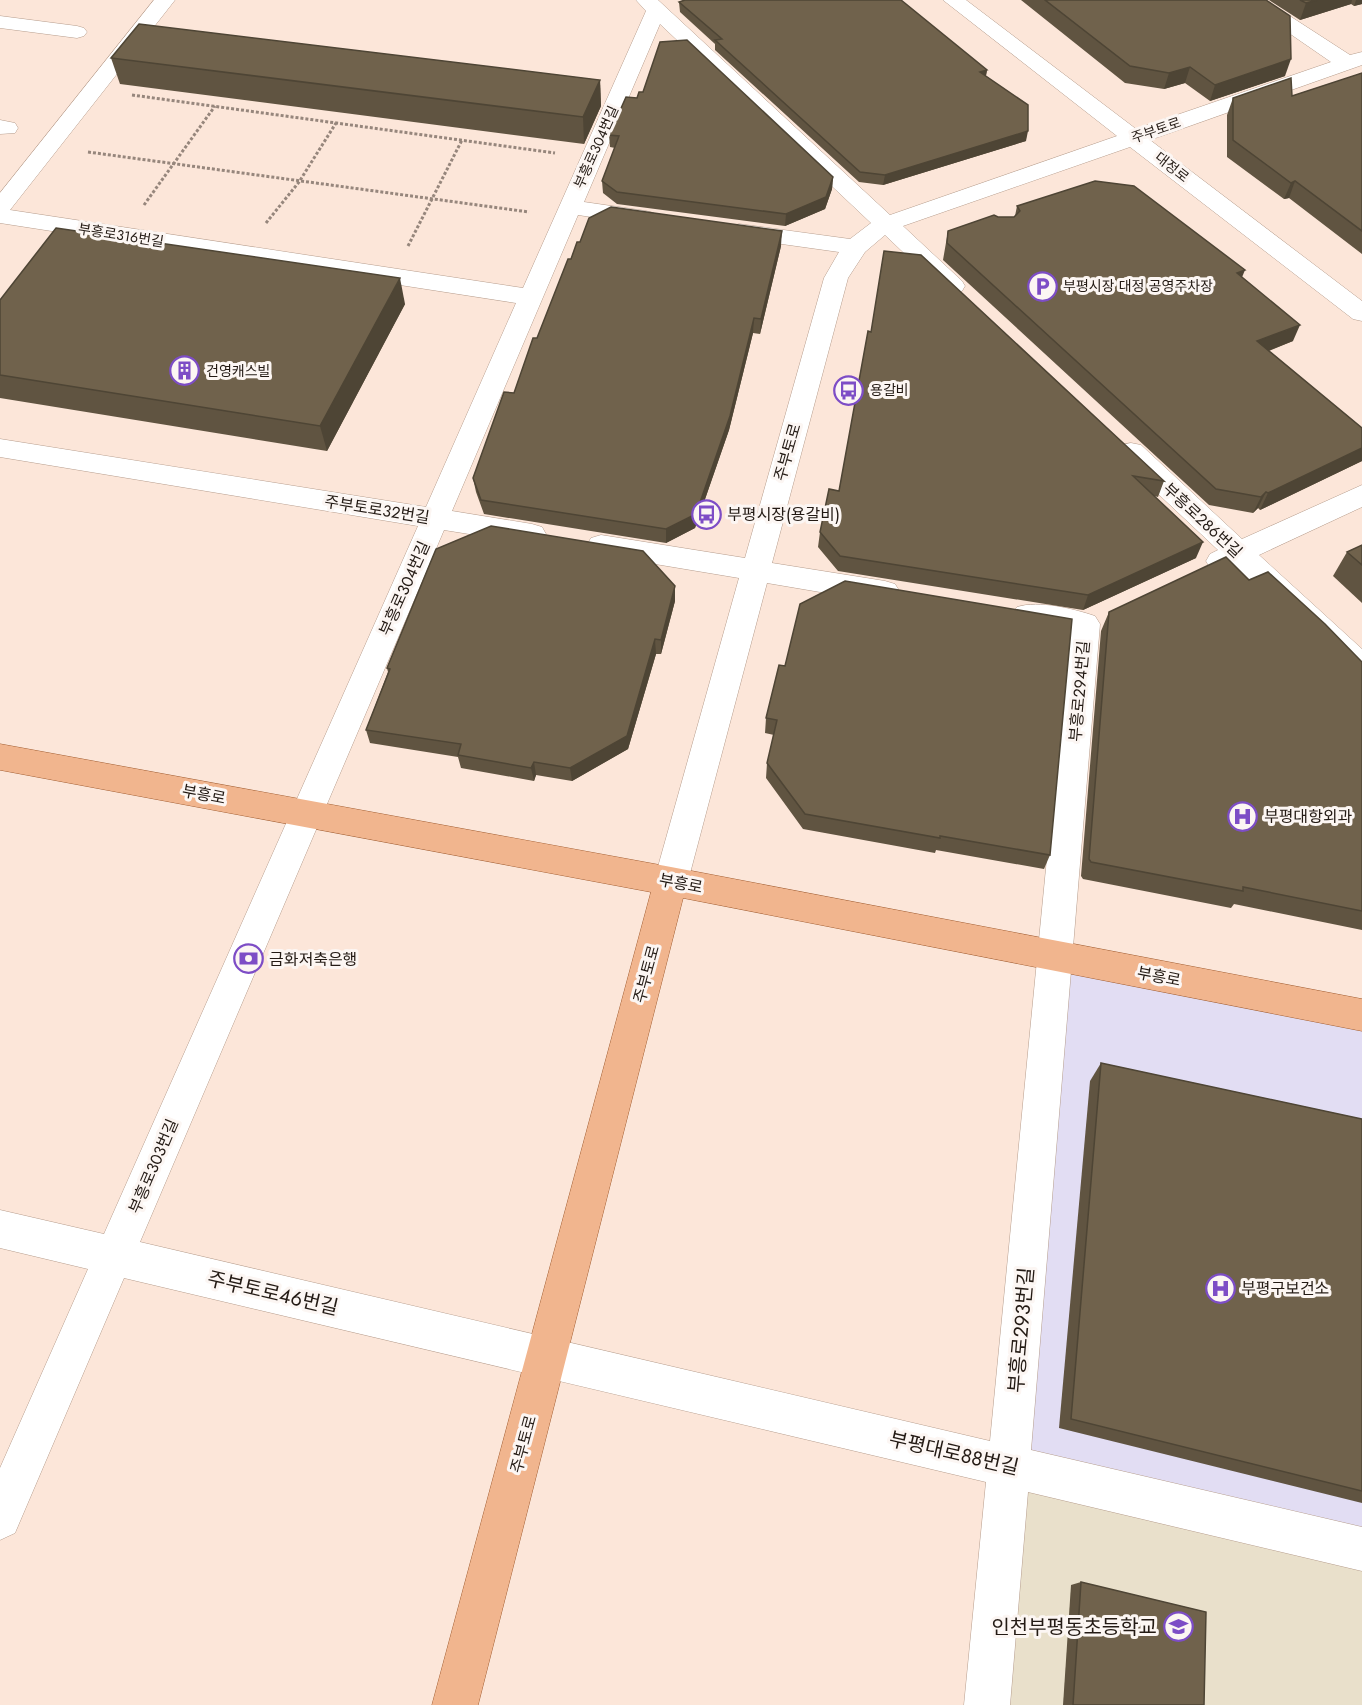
<svg xmlns="http://www.w3.org/2000/svg" width="1362" height="1705" viewBox="0 0 1362 1705" font-family="Jost,'Noto Sans KR',sans-serif">
<rect width="100%" height="100%" fill="#fce6d9"/>
<polygon fill="#e9e0cb" points="1009,1466 1362,1549 1362,1705 987,1705"/>
<polygon fill="#e2ddf3" points="1055,955 1362,1014 1362,1549 1009,1466"/>
<g fill="none" stroke-linecap="round" stroke-linejoin="round">
<defs>
<g id="minor">
<path d="M154,0H175L10,210L523,288L646,11L636,0H658L890,215L1117,136L943,0H966L1136,129L1331,62L1241,0H1265L1350,55L1362,52V65L1150,140L1362,301V321L1353,319L1130,147L903,226L962,281L965,286L962,291L953,294L944,291L885,235L865,252L848,278L772,563L885,581L895,584L900,592L895,600L885,603L767,583L688,881L683,891L671,895L659,891L654,881L739,578L601,555L591,552L587,545L591,538L601,535L745,558L824,278L839,252L739,238L731,236L727,231L731,226L739,224L850,239L871,223L660,24L584,202L646,211L654,213L658,218L654,223L646,225L578,215L452,511L532,524L542,527L546,534L542,541L532,544L444,530L140,1242L990,1441L1069,633L1017,623L1012,615L1017,607C1039,600 1074,609 1095,616L1100,624L1031,1450L1362,1527V1571L1028,1492L1010,1705H964L986,1482L124,1278L15,1533L0,1540V1468L88,1269L0,1248V1210L104,1234L418,526L0,457V439L426,507L516,303L0,223V193Z"/>
<polygon points="0,16 77,26 84,28 87,32 84,36 77,38 0,28"/>
<polygon points="0,120 15,123 18,128 15,133 0,134"/>
<polygon points="1131,443 1141,445 1242,539 1362,485 1362,507 1259,555 1362,649 1362,679 1351,675 1235,566 1220,572 1210,568 1206,561 1210,554 1218,550 1121,459 1118,452 1121,445"/>
</g>
<polygon id="major" points="0,744 671,867 1362,999 1362,1031 683,898 478,1705 432,1705 651,892 0,770"/>
</defs>
<use href="#minor" stroke="#b69d8d" stroke-width="1"/>
<use href="#major" stroke="#a25e32" stroke-width="1"/>
<g stroke="#96867c" stroke-width="3" stroke-dasharray="3 2" stroke-linecap="butt">
<polyline points="132,95 555,153"/>
<polyline points="88,152 529,212"/>
<polyline points="144,205 215,106"/>
<polyline points="266,223 299,182 336,123"/>
<polyline points="408,246 462,140"/>
</g>
<use href="#minor" fill="#fff" fill-rule="evenodd"/>
<use href="#major" fill="#f1b58e" fill-rule="evenodd"/>
</g>
<g fill="#605441">
<polygon points="1021,0 1266,0 1285,76 1210,101 1185,83 1164,89 1125,83"/>
<polygon points="1269,0 1362,0 1362,4 1354,6 1351,4 1300,20"/>
<polygon points="679,2 987,70 986,76 1026,141 883,185 859,182 715,50 715,44 680,12"/>
<polygon points="111,58 600,80 601,106 584,144 120,84"/>
<polygon points="1362,73 1362,254 1289,198 1284,199 1227,157 1227,115 1233,98 1292,96"/>
<polygon points="626,97 833,177 832,189 825,209 785,226 617,204 603,193 602,181 615,148 610,147 609,135"/>
<polygon points="1017,206 1242,277 1293,341 1269,351 1362,428 1362,461 1260,510 1258,508 1253,513 1209,505 943,260 948,231 998,217 1014,217 1015,216"/>
<polygon points="781,246 760,334 753,333 729,430 695,528 666,543 484,514 476,492 473,478 514,393 571,259"/>
<polygon points="0,300 405,304 327,451 0,398"/>
<polygon points="868,331 1164,481 1158,497 1154,496 1196,558 1083,610 838,571 818,547 820,532 839,491"/>
<polygon points="1362,545 1362,603 1333,576 1347,552"/>
<polygon points="1249,580 1362,662 1362,930 1234,904 1231,908 1083,879 1081,876 1101,631 1109,612"/>
<polygon points="675,601 661,654 656,654 628,749 572,781 536,775 534,781 461,768 458,757 370,743 366,730 388,672 387,668"/>
<polygon points="779,665 1050,855 1044,869 936,850 935,853 803,829 766,778 767,763 774,735 765,733 766,718"/>
<polygon points="1101,1063 1362,1119 1362,1503 1059,1428 1090,1081"/>
<polygon points="1081,1582 1204,1705 1063,1705 1071,1585"/>
</g>
<g fill="#4e4535">
<polygon points="1317,0 1352,0 1351,4 1300,20 1306,3"/>
<polygon points="1356,0 1362,0 1362,4 1354,6"/>
<polygon points="1291,59 1285,76 1210,101 1215,85"/>
<polygon points="1190,67 1185,83 1164,89 1169,73"/>
<polygon points="987,70 985,80 980,72"/>
<polygon points="600,80 601,106 584,144 583,117"/>
<polygon points="1028,131 1026,141 883,185 885,175"/>
<polygon points="833,177 832,189 825,209 785,226 786,214"/>
<polygon points="1295,181 1289,198 1284,199 1291,183"/>
<polygon points="782,231 781,246 760,334 761,319"/>
<polygon points="1245,270 1238,287 1237,273"/>
<polygon points="400,278 405,304 327,451 320,426"/>
<polygon points="754,318 753,333 729,430 695,528 666,543 666,529"/>
<polygon points="1300,325 1293,341 1250,358 1257,341"/>
<polygon points="1362,448 1362,461 1260,510 1268,493"/>
<polygon points="1266,492 1258,508 1253,513 1261,497"/>
<polygon points="1203,542 1196,558 1083,610 1088,595"/>
<polygon points="675,586 675,601 661,654 661,640"/>
<polygon points="655,639 656,654 628,749 572,781 570,768"/>
<polygon points="534,762 536,775 534,781 531,768"/>
</g>
<g fill="#70624c" stroke="#4e4535" stroke-width="1.5">
<polygon points="685,0 901,0 987,70 980,72 1028,105 1028,131 885,175 860,172 715,40 722,39 679,2"/>
<polygon points="1045,0 1266,0 1290,16 1291,59 1215,85 1190,67 1169,73 1130,66"/>
<polygon points="1300,0 1317,0 1306,3"/>
<polygon points="139,24 600,80 583,117 111,58"/>
<polygon points="687,40 833,177 826,197 786,214 617,192 602,181 619,136 609,135 626,97 637,98 639,92 643,92 660,42"/>
<polygon points="1362,73 1362,231 1295,181 1291,183 1233,140 1233,98 1291,78 1292,96"/>
<polygon points="1095,181 1134,186 1245,270 1237,273 1300,325 1257,341 1362,428 1362,448 1268,493 1266,492 1261,497 1216,489 947,243 948,231 994,215 998,217 1014,217 1020,211 1017,206"/>
<polygon points="611,207 782,231 761,319 754,318 730,416 696,514 666,529 481,500 473,478 504,392 514,393 533,338 537,338 568,259 571,259 577,242 580,242 589,218"/>
<polygon points="56,228 400,278 320,426 0,375 0,300"/>
<polygon points="884,251 921,255 1164,481 1133,476 1203,542 1088,595 840,556 820,532 829,489 839,491 868,331 871,332"/>
<polygon points="491,526 643,551 675,586 661,640 655,639 627,736 570,768 534,762 531,768 458,755 461,744 366,730 390,669 387,668 436,549"/>
<polygon points="1362,545 1362,565 1347,552"/>
<polygon points="1226,557 1249,580 1268,572 1325,624 1362,662 1362,911 1243,887 1243,891 1091,862 1089,859 1109,612"/>
<polygon points="845,581 1072,619 1050,855 940,836 940,838 805,814 767,763 777,720 766,718 779,665 785,666 800,604"/>
<polygon points="1101,1063 1362,1119 1362,1491 1071,1419"/>
<polygon points="1081,1582 1206,1612 1204,1705 1073,1705"/>
</g>
<defs>
<symbol id="parking-ring" viewBox="-11 -11 22 22"><circle r="9.5" fill="#fcf6f3" stroke="#7d4dc6" stroke-width="1.5"/><path d="M-3.5-5.5H1a3.5 3.5 0 0 1 0 7H-1V5.5H-3.5ZM-1-3.4V-.6H.8a1.4 1.4 0 0 0 0-2.8Z" fill="#7d4dc6"/></symbol>
<symbol id="building-ring" viewBox="-11 -11 22 22"><circle r="9.5" fill="#fcf6f3" stroke="#7d4dc6" stroke-width="1.5"/><path d="M-4-6H4V6H1V3H-1V6H-4ZM-2.5-4.3h1.7v1.8h-1.7ZM.8-4.3h1.7v1.8H.8ZM-2.5-1h1.7V.8h-1.7ZM.8-1h1.7V.8H.8Z" fill="#7d4dc6"/></symbol>
<symbol id="bus-ring" viewBox="-11 -11 22 22"><circle r="9.5" fill="#fcf6f3" stroke="#7d4dc6" stroke-width="1.5"/><path d="M-5-6H5V4H4V6H2V4H-2V6H-4V4H-5ZM-3.5-4V0h7V-4ZM-3.5 1.2v1.5H-2V1.2ZM2 1.2v1.5H3.5V1.2Z" fill="#7d4dc6"/></symbol>
<symbol id="hospital-ring" viewBox="-11 -11 22 22"><circle r="9.5" fill="#fcf6f3" stroke="#7d4dc6" stroke-width="1.5"/><path d="M-5-5h3v3.5h4V-5h3V5h-3V1.5h-4V5h-3Z" fill="#7d4dc6"/></symbol>
<symbol id="bank-ring" viewBox="-11 -11 22 22"><circle r="9.5" fill="#fcf6f3" stroke="#7d4dc6" stroke-width="1.5"/><path d="M-6-4H6V4H-6ZM0-2.3a2.3 2.3 0 1 0 0 4.6a2.3 2.3 0 1 0 0-4.6Z" fill="#7d4dc6"/></symbol>
<symbol id="school-ring" viewBox="-11 -11 22 22"><circle r="9.5" fill="#fcf6f3" stroke="#7d4dc6" stroke-width="1.5"/><path d="M0-5L7-2L0 1L-7-2ZM-4 1L0 2.5L4 1V4Q0 6-4 4Z" fill="#7d4dc6"/></symbol>
</defs>
<g fill-rule="evenodd">
<use href="#parking-ring" x="1026" y="270" width="33" height="33"/>
<use href="#building-ring" x="168" y="354" width="33" height="33"/>
<use href="#bus-ring" x="832" y="374" width="33" height="33"/>
<use href="#bus-ring" x="690" y="498" width="33" height="33"/>
<use href="#hospital-ring" x="1226" y="800" width="33" height="33"/>
<use href="#bank-ring" x="232" y="942" width="33" height="33"/>
<use href="#hospital-ring" x="1204" y="1272" width="33" height="33"/>
<use href="#school-ring" x="1162" y="1610" width="33" height="33"/>
</g>
<g text-anchor="middle" stroke-width="6" stroke-linejoin="round" paint-order="stroke">
<g font-size="14" fill="#231a14" stroke="#fcf6f3">
<text transform="translate(1156 130) rotate(-19)" y="5">주부토로</text>
<text transform="translate(596 147) rotate(-66)" y="5">부흥로304번길</text>
<text transform="translate(1172 167) rotate(38)" y="5">대정로</text>
<text transform="translate(121 235) rotate(9)" y="5">부흥로316번길</text>
</g>
<g font-size="14" fill="#231a14" stroke="#fcf6f3" text-anchor="start">
<text x="1063" y="291">부평시장 대정 공영주차장</text>
<text x="206" y="376">건영캐스빌</text>
<text x="870" y="395">용갈비</text>
</g>
<g font-size="16" fill="#231a14" stroke="#fcf6f3">
<text transform="translate(787 452) rotate(-74)" y="6">주부토로</text>
<text transform="translate(377 509) rotate(9)" y="6">주부토로32번길</text>
<text transform="translate(1203 520) rotate(43)" y="6">부흥로286번길</text>
<text transform="translate(404 588) rotate(-66)" y="6">부흥로304번길</text>
<text transform="translate(1079 691) rotate(-85)" y="6">부흥로294번길</text>
<text transform="translate(204 794) rotate(11)" y="6">부흥로</text>
<text transform="translate(681 883) rotate(11)" y="6">부흥로</text>
<text transform="translate(646 974) rotate(-75)" y="6">주부토로</text>
<text transform="translate(1159 976) rotate(11)" y="6">부흥로</text>
<text transform="translate(153 1166) rotate(-67)" y="6">부흥로303번길</text>
<text transform="translate(523 1444) rotate(-75)" y="6">주부토로</text>
</g>
<g font-size="16" fill="#231a14" stroke="#fcf6f3" text-anchor="start">
<text x="727" y="520">부평시장(용갈비)</text>
<text x="1264" y="822">부평대항외과</text>
<text x="269" y="965">금화저축은행</text>
<text x="1241" y="1294">부평구보건소</text>
</g>
<g font-size="20" fill="#231a14" stroke="#fcf6f3">
<text transform="translate(273 1293) rotate(13)" y="7">주부토로46번길</text>
<text transform="translate(1021 1330) rotate(-85)" y="7">부흥로293번길</text>
<text transform="translate(954 1453) rotate(13)" y="7">부평대로88번길</text>
</g>
<g font-size="20" fill="#231a14" stroke="#fcf6f3" text-anchor="end">
<text x="1157" y="1634">인천부평동초등학교</text>
</g>
</g>
</svg>
